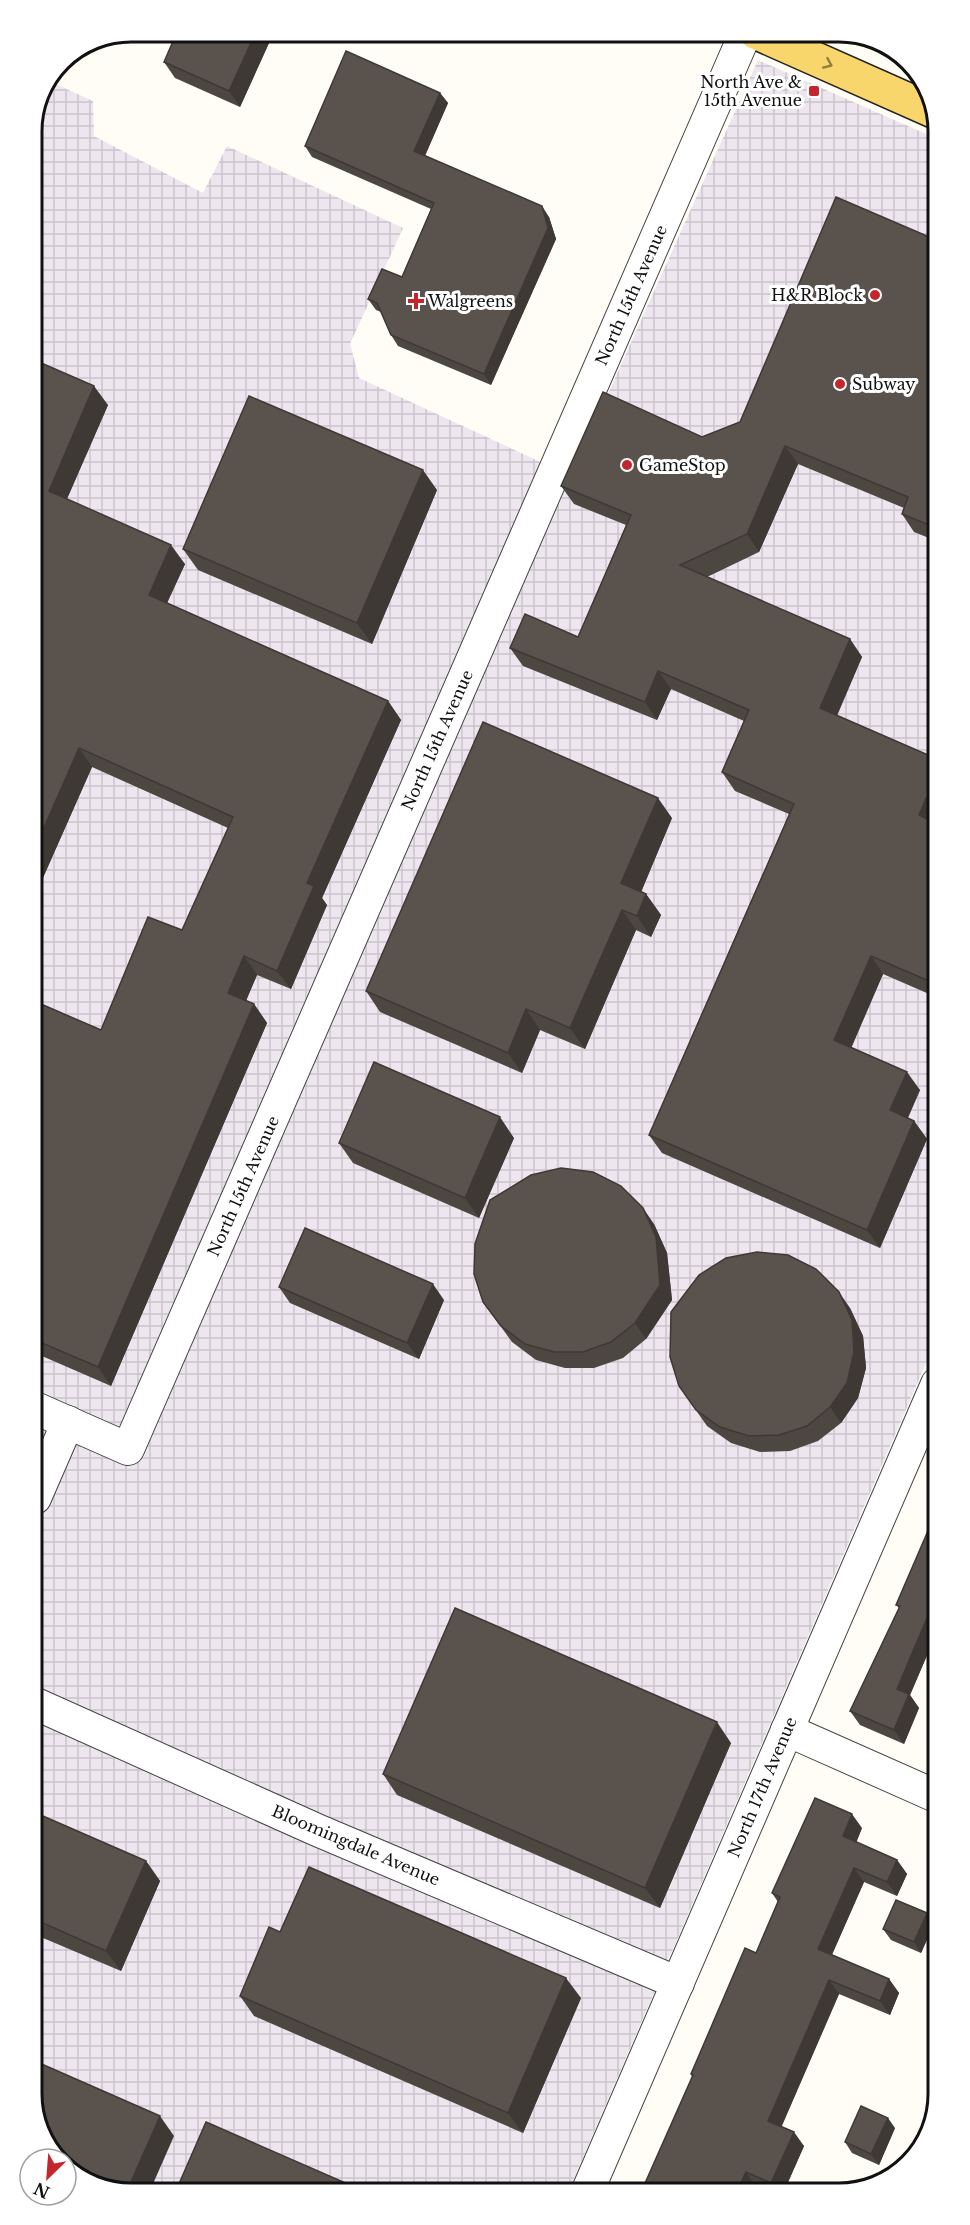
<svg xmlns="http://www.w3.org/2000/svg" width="970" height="2225" viewBox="0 0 970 2225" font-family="'Libre Baskerville',serif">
<defs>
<pattern id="industrial-grid" width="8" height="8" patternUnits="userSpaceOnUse" patternTransform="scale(1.5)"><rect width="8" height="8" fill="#eee6ef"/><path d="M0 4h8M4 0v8" fill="none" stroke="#cbc4cc"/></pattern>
</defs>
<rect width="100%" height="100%" fill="#fffdf5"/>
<polygon fill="url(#industrial-grid)" points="758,60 933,137 936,1340 569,2190 124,2193 66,2159 37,2127 32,124 51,82 93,101 94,136 203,193 227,146 403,228 350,344 359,378 571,476"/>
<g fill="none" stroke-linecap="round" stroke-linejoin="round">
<defs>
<g id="minor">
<polyline points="35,1408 128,1449 746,32"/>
<polyline points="35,1498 68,1422"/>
<polyline points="36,1704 317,1830 678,1983"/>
<polyline points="787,1730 938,1797"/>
<polyline points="588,2190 937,1384"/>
</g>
<polyline id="primary" points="755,32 933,111"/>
</defs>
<use href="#minor" stroke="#444" stroke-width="34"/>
<use href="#primary" stroke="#222" stroke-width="36"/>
<use href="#minor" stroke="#fff" stroke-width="32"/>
<use href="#primary" stroke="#f9d66b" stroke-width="33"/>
</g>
<g fill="#4d4742">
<polygon points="274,32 240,107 175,78 164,62"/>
<polygon points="440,93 448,103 425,156 549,217 556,239 491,385 398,346 391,335 381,312 376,310 368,299 402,277 431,209 312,157 305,146"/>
<polygon points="934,239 934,540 914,532 902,514 904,508 798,464 759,552 707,577 850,639 862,657 837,716 935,758 936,997 883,974 851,1047 920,1090 908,1118 914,1121 927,1139 880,1248 662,1153 649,1135 789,814 735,791 722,772 744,721 671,689 657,720 523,666 510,648 578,637 626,525 574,504 561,486 702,437 740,422"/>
<polygon points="32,359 108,405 67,499 185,564 167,603 388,701 401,720 322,898 327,905 291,989 257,975 246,1001 254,1004 267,1023 111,1386 35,1353 34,1001 101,1030 182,930 228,828 92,767 42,880 34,877"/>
<polygon points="437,490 372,644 198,570 183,549"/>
<polygon points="672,818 641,892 646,894 661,915 651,937 636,930 585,1049 540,1030 522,1073 380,1012 366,991"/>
<polygon points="514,1138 479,1218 353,1163 339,1143"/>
<polygon points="654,1224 667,1253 672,1300 646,1339 623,1358 594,1368 565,1368 536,1360 512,1342 483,1302"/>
<polygon points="279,1287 444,1300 419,1359 290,1303"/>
<polygon points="850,1308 863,1336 866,1368 858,1398 841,1423 818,1441 790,1451 760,1452 731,1443 707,1426 679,1386"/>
<polygon points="937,1510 937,1632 910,1695 919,1708 904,1744 860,1725 850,1711 899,1608 896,1605"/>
<polygon points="731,1743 660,1908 397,1795 383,1774"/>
<polygon points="36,1813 146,1861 160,1881 121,1971 36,1935"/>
<polygon points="862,1828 856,1842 897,1860 907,1874 897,1896 864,1882 832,1955 889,1979 899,1993 890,2015 839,1994 781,2127 804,2146 785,2189 762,2189 755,2186 754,2189 642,2190 692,2077 691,2074 756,1953 778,1902 772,1893"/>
<polygon points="934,1924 921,1953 891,1940 883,1929"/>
<polygon points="280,1932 581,1998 523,2133 254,2016 240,1996"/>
<polygon points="895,2128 879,2165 852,2153 845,2142"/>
</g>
<g fill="#3f3936">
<polygon points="256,32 274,32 240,107 229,91"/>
<polygon points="440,93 448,103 422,162 414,151"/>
<polygon points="542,206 549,217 556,239 491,385 484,374"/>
<polygon points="94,386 108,405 62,510 49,491"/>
<polygon points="785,446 798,464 759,552 747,534"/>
<polygon points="423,470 437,490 372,644 357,623"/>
<polygon points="171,545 185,564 162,614 149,595"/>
<polygon points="850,639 862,657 832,726 820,708"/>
<polygon points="658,671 671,689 657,720 645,702"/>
<polygon points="388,701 401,720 322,898 327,905 291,989 277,971 307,883"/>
<polygon points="79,748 92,767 42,880 34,869 34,850"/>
<polygon points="935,778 935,825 919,815"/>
<polygon points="658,798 672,818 636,904 621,883"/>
<polygon points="646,894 661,915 651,937 637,916"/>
<polygon points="622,910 636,930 585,1049 570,1028"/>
<polygon points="244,956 257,975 241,1012 228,993"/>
<polygon points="871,956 883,974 847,1058 834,1040"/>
<polygon points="254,1004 267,1023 111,1386 98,1367"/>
<polygon points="526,1009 540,1030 522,1073 508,1053"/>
<polygon points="907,1072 920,1090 903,1128 890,1110"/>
<polygon points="500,1117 514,1138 479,1218 465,1198"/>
<polygon points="914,1121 927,1139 880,1248 867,1230"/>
<polygon points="643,1208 654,1224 667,1253 672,1300 646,1339 635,1323"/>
<polygon points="433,1284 444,1300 419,1359 407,1343"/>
<polygon points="839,1292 850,1308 863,1336 866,1368 858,1398 841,1423 830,1407"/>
<polygon points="927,1618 937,1632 910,1695 919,1708 904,1744 894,1730 897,1689"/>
<polygon points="717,1722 731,1743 660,1908 645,1888"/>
<polygon points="852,1814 862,1828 853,1851 843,1836"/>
<polygon points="897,1860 907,1874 897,1896 887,1882"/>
<polygon points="146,1861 160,1881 121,1971 106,1951"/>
<polygon points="854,1868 864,1882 828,1963 818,1949"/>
<polygon points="927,1913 934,1924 921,1953 914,1942"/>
<polygon points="566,1978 581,1998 523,2133 508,2113"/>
<polygon points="889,1979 899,1993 890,2015 880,2001"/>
<polygon points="829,1980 839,1994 778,2135 768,2121"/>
<polygon points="160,2116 174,2136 149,2193 126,2193"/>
<polygon points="888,2118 895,2128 879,2165 871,2154"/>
<polygon points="794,2132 804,2146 785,2189 775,2189 771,2183"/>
<polygon points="746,2172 755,2186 754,2189 738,2189"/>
</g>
<g fill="#5a524d" stroke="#3f3936" stroke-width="1.5">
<polygon points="177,32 256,32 229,91 164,62"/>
<polygon points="346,51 440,93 414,151 542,206 548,228 484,374 391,335 377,303 368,299 382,269 402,277 434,203 305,146"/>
<polygon points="836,197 934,239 934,527 902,514 908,497 785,446 747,534 680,565 850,639 820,708 935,758 935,778 919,815 935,823 936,984 871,956 834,1040 907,1072 890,1110 914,1121 867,1230 649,1135 794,804 722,772 749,710 658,671 645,702 510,648 525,614 578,637 631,515 561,486 603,392 702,437 740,422"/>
<polygon points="32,359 94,386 49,491 171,545 149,595 388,701 307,883 314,886 277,971 244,956 228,993 254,1004 98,1367 35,1340 34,1001 101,1030 148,917 182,930 233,817 79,748 34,850"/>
<polygon points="249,396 423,470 357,623 183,549"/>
<polygon points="483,722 658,798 621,883 646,894 637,916 622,910 570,1028 526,1009 508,1053 366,991"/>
<polygon points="374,1062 500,1117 465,1198 339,1143"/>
<polygon points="561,1168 593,1172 621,1186 643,1208 656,1237 660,1285 635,1323 611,1342 583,1352 554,1352 525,1344 501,1326 483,1302 474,1274 475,1244 490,1200 531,1175"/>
<polygon points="305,1228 433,1284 407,1343 279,1287"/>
<polygon points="757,1252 788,1255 816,1269 839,1292 852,1320 854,1352 847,1383 830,1407 807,1426 779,1435 749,1436 720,1427 696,1410 679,1386 670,1357 671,1312 699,1275 726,1258"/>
<polygon points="937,1510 937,1622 927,1618 897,1689 909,1694 894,1730 850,1711 900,1606 896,1605"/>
<polygon points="455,1608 717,1722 645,1888 383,1774"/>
<polygon points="815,1798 852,1814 843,1836 897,1860 887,1882 854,1868 818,1949 889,1979 880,2001 829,1980 768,2121 794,2132 771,2183 746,2172 738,2189 642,2190 693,2075 691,2074 745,1948 756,1953 780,1897 772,1893"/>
<polygon points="36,1813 146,1861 106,1951 36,1920"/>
<polygon points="309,1867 566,1978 508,2113 240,1996 269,1927 280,1932"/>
<polygon points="896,1900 927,1913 914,1942 883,1929"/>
<polygon points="37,2062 160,2116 126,2193 71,2173 66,2167 66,2159 60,2159 37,2127"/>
<polygon points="861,2106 888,2118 871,2154 845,2142"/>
<polygon points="206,2122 366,2192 175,2193"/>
</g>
<defs><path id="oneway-chevron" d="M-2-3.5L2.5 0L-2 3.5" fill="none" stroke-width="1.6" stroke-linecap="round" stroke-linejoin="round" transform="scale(1.5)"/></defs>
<use stroke="#917d42" href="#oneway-chevron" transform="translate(828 64) rotate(24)"/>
<g fill="#c4262e" stroke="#fff" stroke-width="2">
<rect x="808" y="85" width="12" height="12" rx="3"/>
<circle cx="875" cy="295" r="6"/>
<path d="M413 292h6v6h6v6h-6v6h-6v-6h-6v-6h6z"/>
<circle cx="840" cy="384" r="6"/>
<circle cx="627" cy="465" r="6"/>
</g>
<g text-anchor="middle" stroke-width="6" stroke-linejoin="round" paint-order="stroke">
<g font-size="16" fill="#111" stroke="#fff" text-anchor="start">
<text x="802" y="88" text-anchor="end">North Ave &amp;<tspan x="802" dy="18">15th Avenue</tspan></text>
<text x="863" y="301" text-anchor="end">H&amp;R Block</text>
<text x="428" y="307">Walgreens</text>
<text x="852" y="390">Subway</text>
<text x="639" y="471">GameStop</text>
</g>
<g font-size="16" fill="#111" stroke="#fff">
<text transform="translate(631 295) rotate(-66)" y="6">North 15th Avenue</text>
<text transform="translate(437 740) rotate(-66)" y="6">North 15th Avenue</text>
<text transform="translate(243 1186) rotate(-66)" y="6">North 15th Avenue</text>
<text transform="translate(762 1787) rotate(-67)" y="6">North 17th Avenue</text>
<text transform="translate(356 1845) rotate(23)" y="6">Bloomingdale Avenue</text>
</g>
</g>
<path d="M0 0H970V2225H0ZM131 42H839A89 89 0 0 1 928 131V2094A89 89 0 0 1 839 2183H131A89 89 0 0 1 42 2094V131A89 89 0 0 1 131 42Z" fill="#fff" fill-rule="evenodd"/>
<path fill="none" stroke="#111" stroke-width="3" d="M131 42H839A89 89 0 0 1 928 131V2094A89 89 0 0 1 839 2183H131A89 89 0 0 1 42 2094V131A89 89 0 0 1 131 42Z"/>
<g transform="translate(48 2177) rotate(205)"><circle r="28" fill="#ffffff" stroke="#a0a0a0" stroke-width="1.5"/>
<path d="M0-4.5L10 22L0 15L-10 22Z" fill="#c4262e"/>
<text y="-9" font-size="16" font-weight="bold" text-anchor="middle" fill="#111111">N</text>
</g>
</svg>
